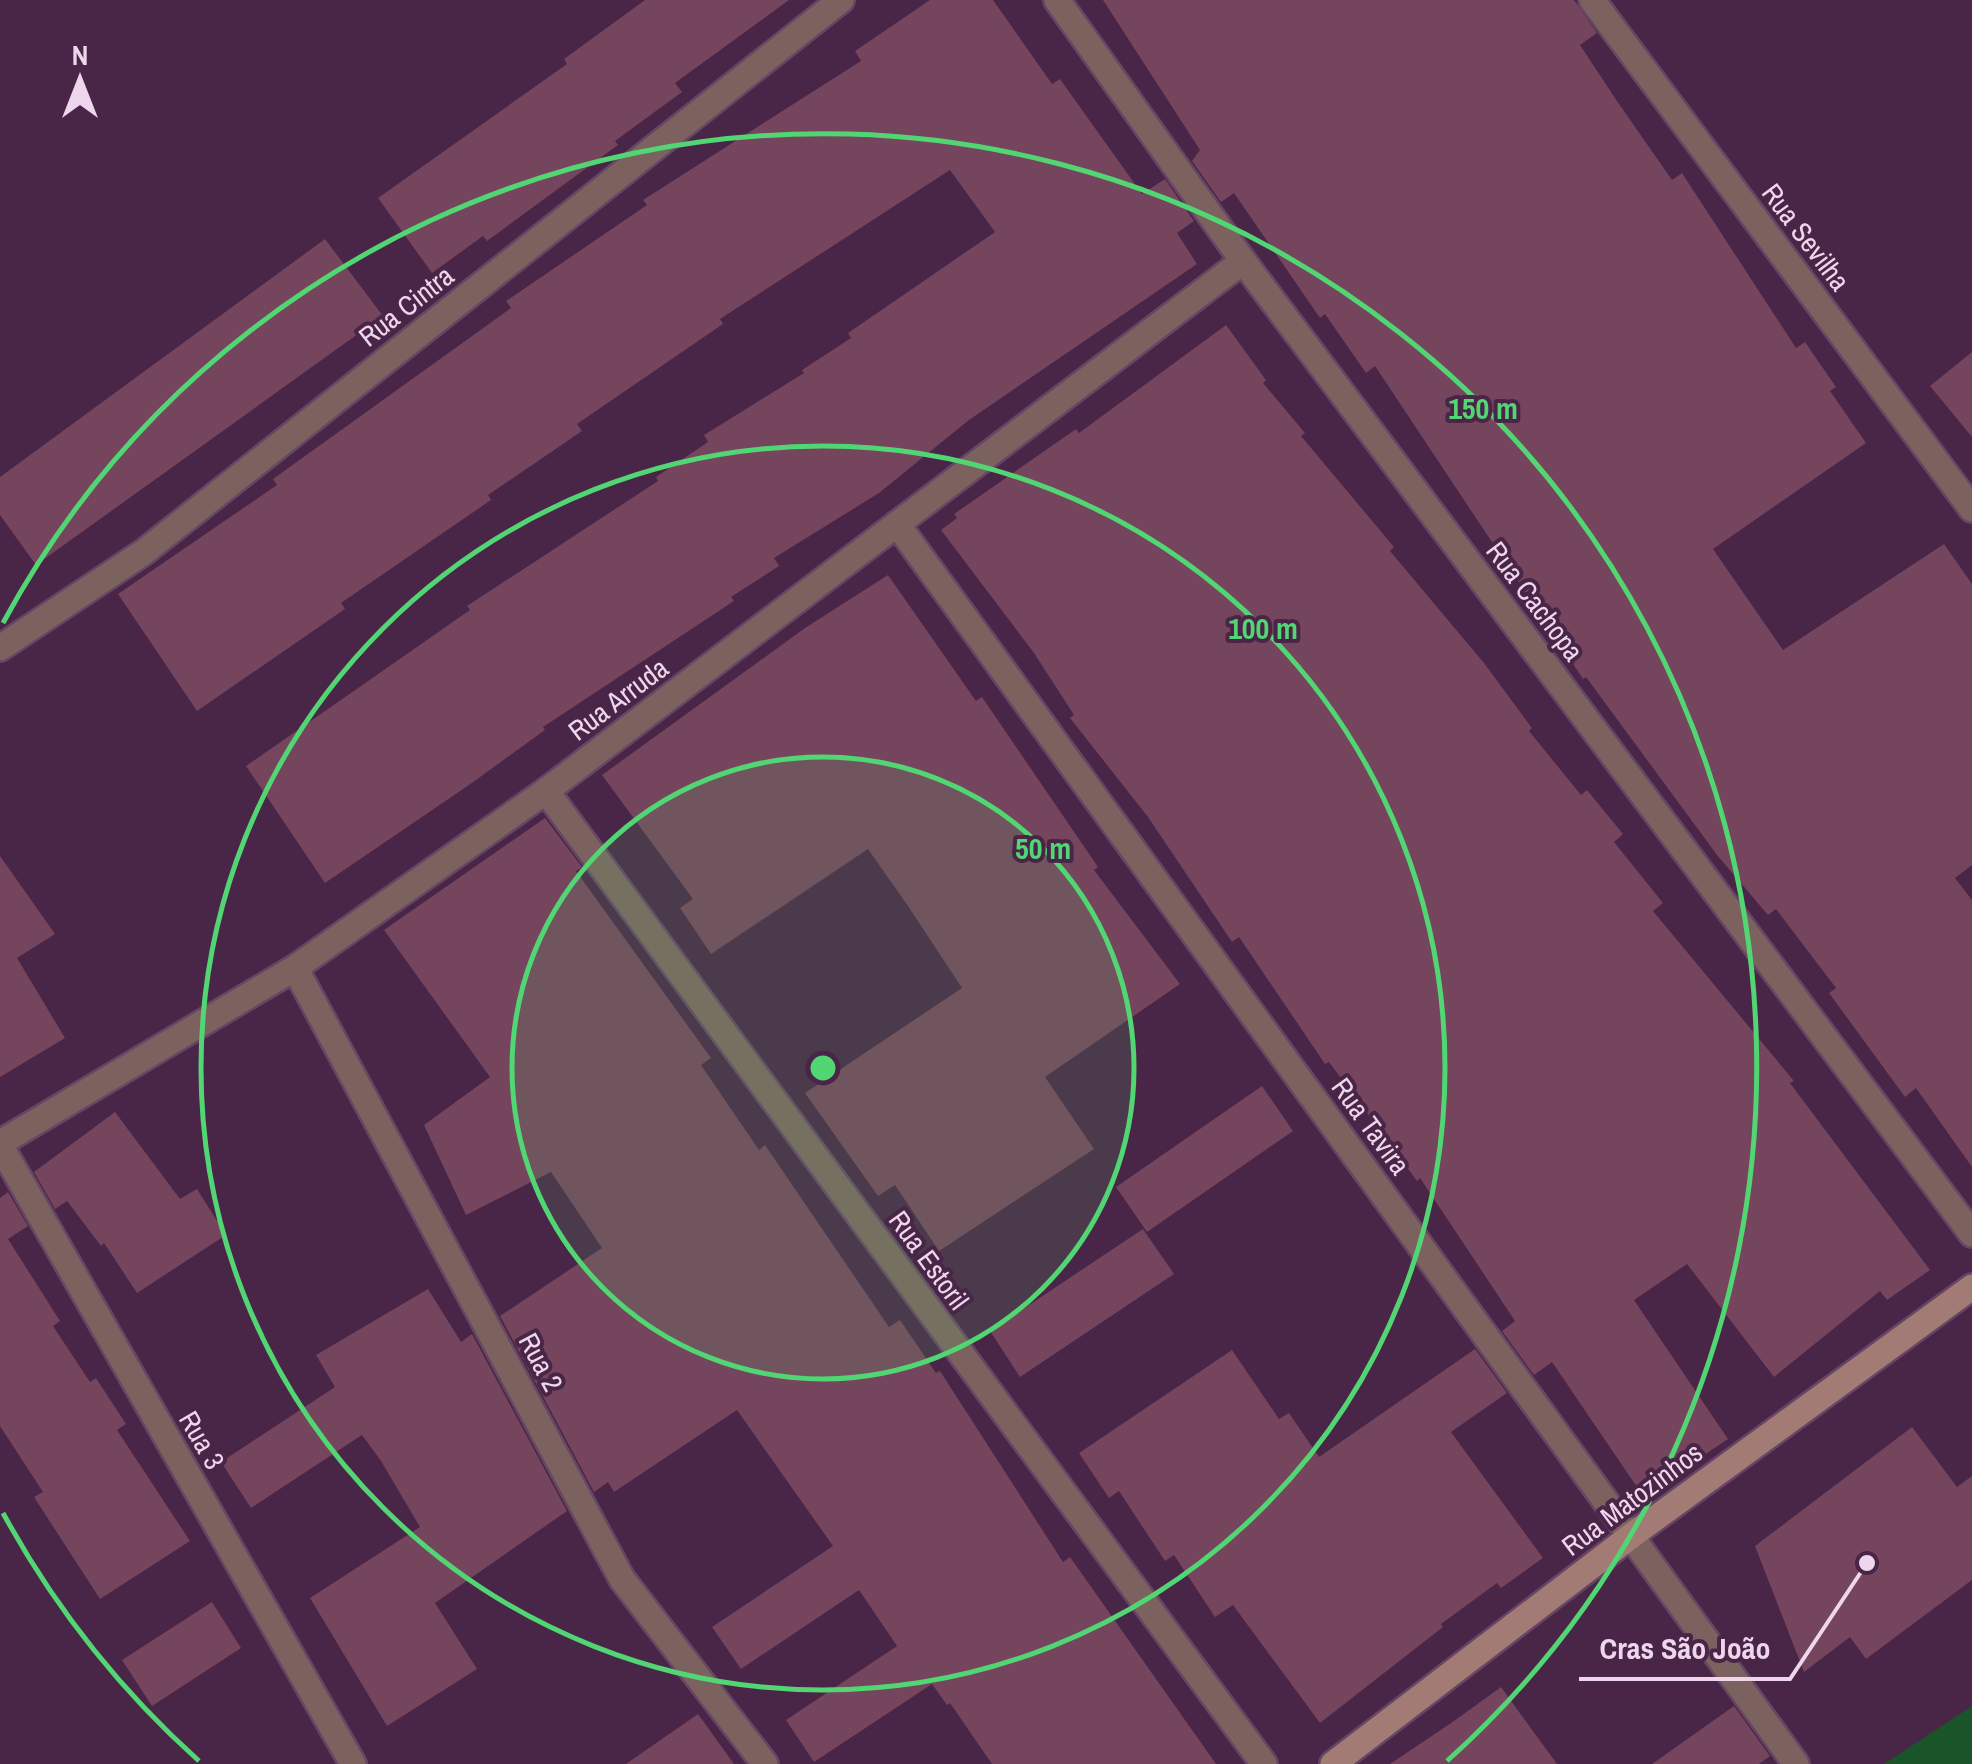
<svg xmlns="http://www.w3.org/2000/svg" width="1972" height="1764" viewBox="0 0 1972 1764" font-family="'Archivo Narrow',sans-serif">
<rect width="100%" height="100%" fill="#492547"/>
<polygon fill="#1a5429" points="1972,1706 1972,1764 1884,1764"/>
<g fill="#75445d">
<polygon points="645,0 789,0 675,83 682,92 615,141 618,145 487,241 483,236 432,273 378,198 567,64 564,59"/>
<polygon points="930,0 993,0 1052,84 1060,79 1142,194 1165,179 1194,221 1177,233 1197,264 969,420 879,493 774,558 779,566 731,597 734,601 543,727 545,730 469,785 325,883 246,766 470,610 467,606 658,481 656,477 708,442 704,435 804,373 802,370 851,338 848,333 995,232 950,170 720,319 723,324 577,424 582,431 488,495 491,500 341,603 345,609 197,711 118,594 277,485 273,479 511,308 506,301 647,205 643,200 861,61 855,51"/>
<polygon points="1103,0 1574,0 1597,33 1580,45 1617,101 1672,180 1682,173 1796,348 1805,342 1836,387 1830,391 1866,443 1713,549 1783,650 1944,544 1972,584 1972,865 1955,878 1972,900 1972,1167 1916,1088 1905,1097 1829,993 1836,988 1776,909 1768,915 1717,855 1586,677 1583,679 1375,366 1366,373 1325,314 1320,318 1234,193 1221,202 1192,161 1200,150"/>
<polygon points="325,239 383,316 36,565 0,515 0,477"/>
<polygon points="1226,325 1266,380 1263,383 1305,433 1301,436 1394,547 1390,551 1484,663 1532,728 1529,731 1581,795 1587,790 1623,834 1614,842 1663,903 1653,911 1794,1081 1790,1083 1930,1270 1887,1300 1880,1291 1774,1377 1687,1264 1634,1300 1728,1439 1643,1496 1552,1362 1534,1375 1502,1331 1515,1321 1420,1178 1417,1181 1329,1062 1325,1064 1239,937 1232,942 1148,817 1070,718 1074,715 1034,653 941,530 957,518 954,514 1076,429 1079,433"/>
<polygon points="1972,352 1972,437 1930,386"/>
<polygon points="888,575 976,701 982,697 1098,867 1094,870 1180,984 1045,1077 1094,1149 939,1251 895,1185 878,1196 805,1093 962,988 908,906 868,849 711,954 680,908 693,899 602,775 805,628"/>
<polygon points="545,818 582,867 576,871 711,1058 701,1065 759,1150 765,1145 889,1327 900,1320 936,1373 940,1371 1063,1562 1070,1557 1216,1764 992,1764 950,1703 947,1705 932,1684 814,1762 786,1720 897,1646 859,1590 741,1669 712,1627 833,1546 737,1410 614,1492 608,1482 594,1492 500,1316 602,1248 551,1172 466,1215 424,1125 490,1077 384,930"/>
<polygon points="0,856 55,934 17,958 65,1038 0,1077"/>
<polygon points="1262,1086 1293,1131 1147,1232 1116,1187"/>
<polygon points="115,1112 180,1199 197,1189 226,1235 137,1293 104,1243 101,1246 67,1201 55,1209 34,1172"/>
<polygon points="8,1192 28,1226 8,1239 60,1321 53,1326 90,1382 96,1378 126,1424 117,1430 190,1541 100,1599 34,1497 43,1492 0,1426 0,1198"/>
<polygon points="1143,1229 1174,1274 1020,1377 990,1331"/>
<polygon points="428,1289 461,1342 472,1334 567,1511 435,1603 477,1669 387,1726 310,1598 420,1527 381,1461 362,1435 251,1508 221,1462 335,1387 316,1355"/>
<polygon points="1475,1349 1507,1393 1451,1432 1543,1558 1501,1588 1497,1583 1441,1624 1443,1627 1320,1723 1233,1605 1215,1617 1174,1555 1165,1561 1119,1491 1109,1498 1079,1453 1232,1350 1279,1419 1289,1413 1319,1457"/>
<polygon points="1912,1427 1957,1487 1972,1476 1972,1580 1866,1659 1850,1637 1804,1672 1755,1546"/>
<polygon points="212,1602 241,1648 152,1706 122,1660"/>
<polygon points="1501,1687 1557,1764 1390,1764 1454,1721"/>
<polygon points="1734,1706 1770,1756 1759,1764 1652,1764"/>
<polygon points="698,1714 734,1764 626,1764"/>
</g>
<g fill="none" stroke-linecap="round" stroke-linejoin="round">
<defs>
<g id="street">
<polyline points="1057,0 1243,261 1972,1234"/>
<polyline points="1592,0 1972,509"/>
<polyline points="897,524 1796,1764"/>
<polyline points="0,648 144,552 841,0"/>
<polyline points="546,791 1264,1764"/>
<polyline points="295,968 622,1579 765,1764"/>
<polyline points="0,1143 295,968 546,791 1243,261"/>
<polyline points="0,1145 353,1764"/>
</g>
<polyline id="secondary" points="1333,1764 1631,1536 1972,1287"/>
</defs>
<use href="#street" stroke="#674565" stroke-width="30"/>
<use href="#secondary" stroke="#674565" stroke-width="30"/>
<use href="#street" stroke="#7c625e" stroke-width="25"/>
<use href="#secondary" stroke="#a37b75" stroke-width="25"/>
</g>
<circle cx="823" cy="1068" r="311" fill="#52d673" fill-opacity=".12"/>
<g fill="none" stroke="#52d673" stroke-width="5">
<circle cx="823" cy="1068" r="311"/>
<circle cx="823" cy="1068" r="622"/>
<path d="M199 1761A933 933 0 0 1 3 1513M3 623A933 933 0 1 1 1447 1761"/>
</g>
<g text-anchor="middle" stroke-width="8" stroke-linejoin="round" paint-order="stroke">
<g font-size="28" fill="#eed7ec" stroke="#492547">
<text transform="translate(1806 237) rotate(53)" y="10">Rua Sevilha</text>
<text transform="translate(406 306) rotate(-38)" y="10">Rua Cintra</text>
<text transform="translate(1535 601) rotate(53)" y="10">Rua Cachopa</text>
<text transform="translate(618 699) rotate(-37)" y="10">Rua Arruda</text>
<text transform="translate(1371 1126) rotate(54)" y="10">Rua Tavira</text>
<text transform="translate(929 1260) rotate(54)" y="10">Rua Estoril</text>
<text transform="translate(541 1362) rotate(62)" y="10">Rua 2</text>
<text transform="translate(202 1440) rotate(60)" y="10">Rua 3</text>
<text transform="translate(1632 1499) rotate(-37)" y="10">Rua Matozinhos</text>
</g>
</g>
<circle cx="823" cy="1068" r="15" fill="#52d673" stroke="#492547" stroke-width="5"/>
<g font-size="30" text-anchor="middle" font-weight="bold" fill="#52d673" stroke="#492547" stroke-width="8" stroke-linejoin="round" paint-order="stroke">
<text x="1483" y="419">150 m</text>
<text x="1263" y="639">100 m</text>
<text x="1043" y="859">50 m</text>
</g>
<path fill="none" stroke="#eed7ec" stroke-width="4" d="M1867 1563L1790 1679H1579"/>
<circle fill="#eed7ec" stroke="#492547" stroke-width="4" cx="1867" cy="1563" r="10"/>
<g font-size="30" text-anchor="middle" font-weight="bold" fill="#eed7ec" stroke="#492547" stroke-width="8" stroke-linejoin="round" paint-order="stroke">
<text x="1685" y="1659">Cras São João</text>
</g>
<g transform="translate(80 80)" stroke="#492547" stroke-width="8" paint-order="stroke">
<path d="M0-8L18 38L0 25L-18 38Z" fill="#eed7ec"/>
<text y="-15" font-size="28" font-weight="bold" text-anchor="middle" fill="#eed7ec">N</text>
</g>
</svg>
